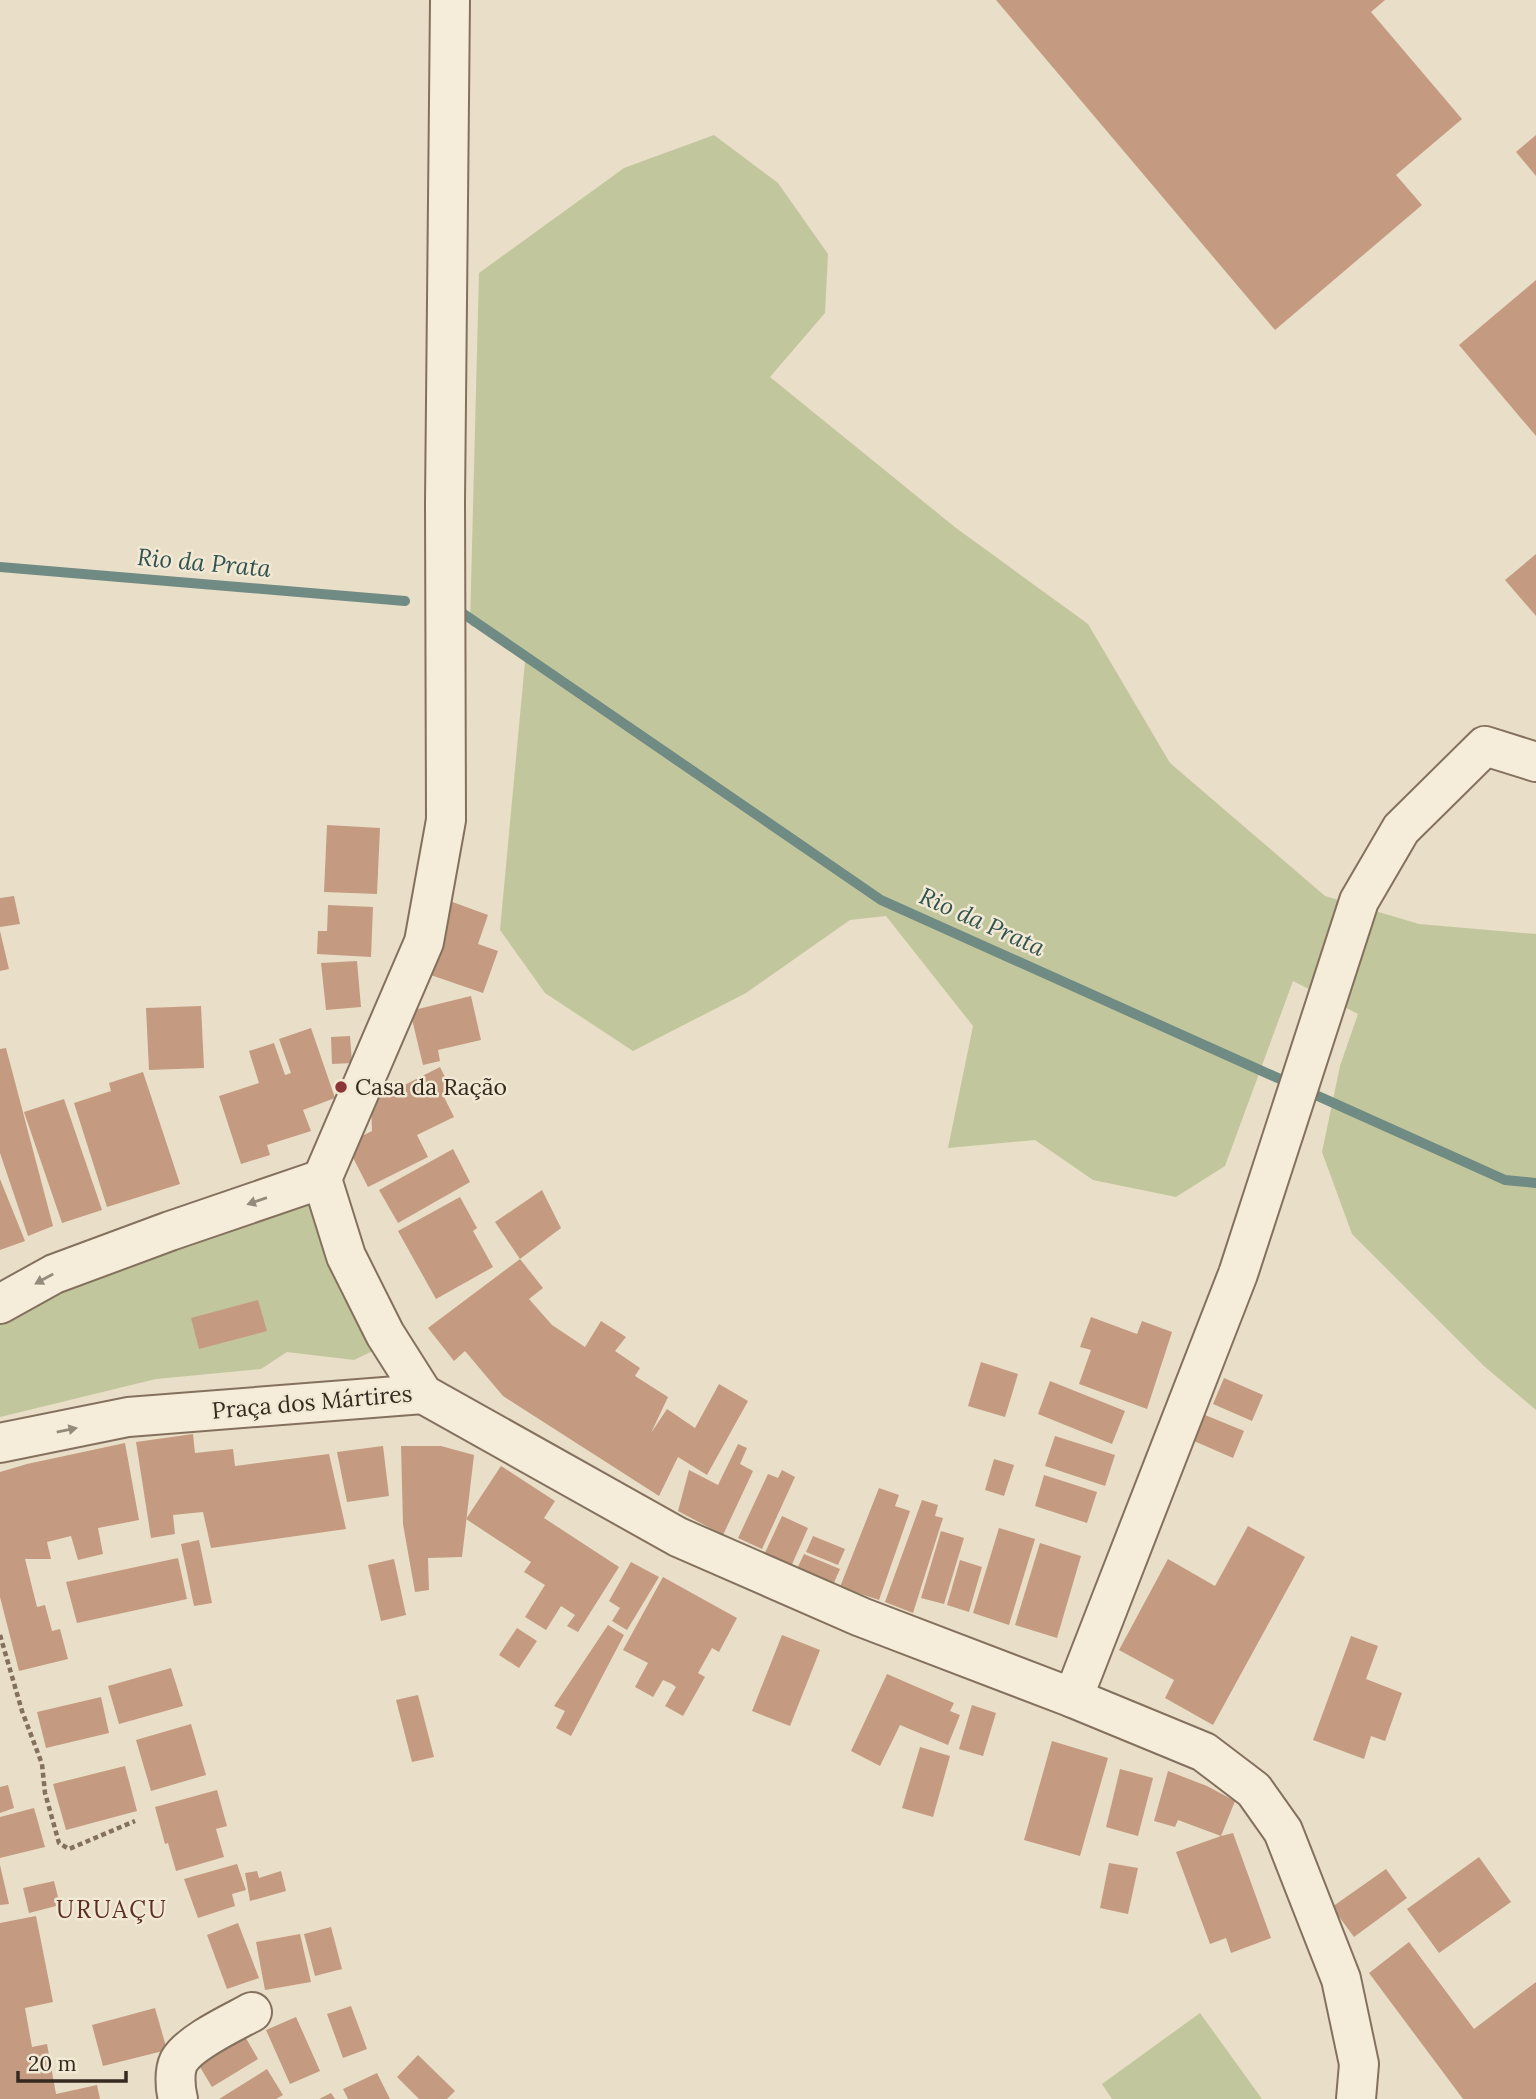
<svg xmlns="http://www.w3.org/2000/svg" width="1536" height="2099" viewBox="0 0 1536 2099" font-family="Lora,serif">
<rect width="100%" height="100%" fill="#e9dec7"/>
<g fill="#c2c69c">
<polygon points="714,135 778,183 828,254 825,313 770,377 956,528 1088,624 1170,763 1325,896 1419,924 1536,934 1536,1410 1484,1366 1352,1234 1322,1152 1340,1066 1358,1014 1293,981 1225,1166 1176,1197 1093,1180 1035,1140 948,1148 973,1026 886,916 850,920 746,993 633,1051 545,993 500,930 526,651 470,625 479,273 624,168"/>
<polygon points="320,1192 385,1345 354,1360 287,1352 261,1369 156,1379 0,1417 0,1321 59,1290"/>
<polygon points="1200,2013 1262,2099 1112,2099 1102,2084"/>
</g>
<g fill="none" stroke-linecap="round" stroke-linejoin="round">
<g stroke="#6f8b84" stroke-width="10">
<polyline points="0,567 405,601"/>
<polyline points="458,610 881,900 1505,1180 1536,1183"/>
</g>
</g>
<g fill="#c49b81">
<polygon points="996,0 1385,0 1371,12 1462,119 1396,175 1422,205 1275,330"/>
<polygon points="1536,135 1536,176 1516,152"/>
<polygon points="1536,280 1536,436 1459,345"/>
<polygon points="1536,554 1536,616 1505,580"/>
<polygon points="327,825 380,828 377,894 324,892"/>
<polygon points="14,896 20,924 0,927 0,898"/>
<polygon points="447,900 488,915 478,944 498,951 483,993 422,972"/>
<polygon points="328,905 373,907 371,957 317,954 318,931 327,931"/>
<polygon points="0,931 9,969 0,971"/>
<polygon points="357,961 361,1007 326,1010 321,963"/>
<polygon points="471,996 481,1040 438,1050 440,1061 423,1065 410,1011"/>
<polygon points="201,1006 204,1068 149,1070 146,1008"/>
<polygon points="311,1028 335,1098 303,1110 311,1131 267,1145 270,1155 241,1164 219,1096 259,1083 249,1051 274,1043 285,1075 291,1073 279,1039"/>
<polygon points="350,1036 352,1063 332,1064 331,1037"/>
<polygon points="6,1048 53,1226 28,1236 0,1153 0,1049"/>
<polygon points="440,1067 452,1091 443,1095 454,1117 417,1135 428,1157 368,1187 346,1144 372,1131 371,1102"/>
<polygon points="143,1072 180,1184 107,1207 74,1103 111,1091 109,1083"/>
<polygon points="64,1099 102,1210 62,1223 24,1112"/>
<polygon points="453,1149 470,1182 398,1223 379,1190"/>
<polygon points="0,1179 25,1241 0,1250"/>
<polygon points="542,1190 561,1228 520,1259 495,1222"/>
<polygon points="460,1197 477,1228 473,1231 493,1267 436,1299 398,1231"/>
<polygon points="520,1259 543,1288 529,1299 552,1325 585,1347 601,1321 626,1337 615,1351 640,1368 635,1376 668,1397 651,1433 667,1409 695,1428 719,1384 748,1401 707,1475 678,1457 659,1496 503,1396 465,1351 454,1361 428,1328"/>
<polygon points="258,1300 267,1331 199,1349 191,1318"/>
<polygon points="1091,1317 1137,1334 1142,1321 1172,1332 1147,1409 1079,1384 1091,1350 1080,1347"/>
<polygon points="981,1362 1018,1374 1005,1417 968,1406"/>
<polygon points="1224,1378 1263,1395 1252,1421 1213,1404"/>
<polygon points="1050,1381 1125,1411 1112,1444 1038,1414"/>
<polygon points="1205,1415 1244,1431 1233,1458 1194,1441"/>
<polygon points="193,1434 195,1453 233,1449 235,1466 329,1454 346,1529 211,1548 203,1512 173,1515 175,1534 151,1538 136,1442"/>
<polygon points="1055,1436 1115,1455 1105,1486 1045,1466"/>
<polygon points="125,1443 139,1520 98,1528 103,1554 78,1560 71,1536 47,1542 51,1559 25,1559 37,1607 45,1605 52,1631 60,1629 68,1659 19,1671 0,1597 0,1472 27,1464"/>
<polygon points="738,1444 747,1448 740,1464 753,1471 723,1535 678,1511 689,1470 718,1485"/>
<polygon points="383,1446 389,1496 347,1502 337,1452"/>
<polygon points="401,1446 441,1446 474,1455 462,1557 428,1558 429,1590 415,1592 403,1524"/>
<polygon points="994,1459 1014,1465 1004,1496 985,1490"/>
<polygon points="501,1466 555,1501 544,1518 619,1567 578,1632 567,1626 575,1615 561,1606 546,1630 525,1617 545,1585 524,1572 531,1562 466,1519"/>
<polygon points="782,1470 795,1477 762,1549 738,1538 768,1474 778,1478"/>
<polygon points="1044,1475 1097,1492 1087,1523 1035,1506"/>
<polygon points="879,1488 899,1495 895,1506 910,1511 879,1600 840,1587"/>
<polygon points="922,1500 938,1505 935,1516 943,1518 913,1613 885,1602"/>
<polygon points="782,1516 808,1528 790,1569 763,1557"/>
<polygon points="1248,1526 1305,1557 1213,1725 1165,1698 1174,1680 1119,1650 1168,1559 1215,1586"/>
<polygon points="999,1528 1035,1539 1009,1625 973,1613"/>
<polygon points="941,1531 964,1538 944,1604 921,1598"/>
<polygon points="813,1536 845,1549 838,1565 806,1552"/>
<polygon points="199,1540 212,1603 194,1606 181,1544"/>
<polygon points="1040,1543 1081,1556 1057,1638 1015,1625"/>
<polygon points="804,1554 840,1569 832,1587 796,1571"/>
<polygon points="178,1558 187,1599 77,1623 66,1582"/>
<polygon points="394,1559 406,1615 381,1621 368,1565"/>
<polygon points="960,1560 982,1567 969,1612 947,1605"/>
<polygon points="631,1562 659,1577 627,1630 612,1621 620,1608 609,1601"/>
<polygon points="663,1577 737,1618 719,1652 712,1648 698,1673 705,1677 683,1716 665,1706 676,1687 672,1684 663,1680 653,1697 635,1687 648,1663 623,1650"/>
<polygon points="608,1625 624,1635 571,1736 556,1728 565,1711 554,1706"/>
<polygon points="517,1628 537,1641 519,1668 499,1655"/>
<polygon points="782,1635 820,1650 790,1726 752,1711"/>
<polygon points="1351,1636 1378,1646 1366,1679 1402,1693 1385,1741 1371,1736 1364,1759 1313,1740"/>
<polygon points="171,1668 183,1706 119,1724 108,1686"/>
<polygon points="887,1674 954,1703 950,1711 960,1715 948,1745 900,1725 880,1766 851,1751"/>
<polygon points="418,1695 434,1757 412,1762 396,1700"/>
<polygon points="101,1697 109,1733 46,1748 37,1712"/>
<polygon points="972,1705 996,1713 983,1756 959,1749"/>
<polygon points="191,1724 206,1775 151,1791 136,1740"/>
<polygon points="1052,1741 1108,1758 1080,1856 1024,1840"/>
<polygon points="920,1747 950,1756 933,1817 902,1808"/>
<polygon points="125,1766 137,1811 66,1830 53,1784"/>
<polygon points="1120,1769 1153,1778 1138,1836 1106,1827"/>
<polygon points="1168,1771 1207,1786 1235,1801 1221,1836 1233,1833 1271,1938 1231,1953 1226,1938 1210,1944 1176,1852 1221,1836 1178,1820 1175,1827 1154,1821"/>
<polygon points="8,1785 14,1808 0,1813 0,1787"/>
<polygon points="217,1790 227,1826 216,1829 224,1857 176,1871 168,1843 165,1844 155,1807"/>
<polygon points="34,1808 45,1847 0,1858 0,1817"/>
<polygon points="1479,1857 1511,1902 1439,1953 1407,1909"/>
<polygon points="1109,1863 1138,1868 1128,1914 1100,1908"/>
<polygon points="237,1864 246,1890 232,1894 235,1906 198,1918 184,1879"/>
<polygon points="0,1865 9,1904 0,1905"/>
<polygon points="1386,1869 1407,1898 1354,1937 1332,1907"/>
<polygon points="257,1871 259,1878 281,1871 286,1891 250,1901 245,1873"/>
<polygon points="54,1881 60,1905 29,1913 23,1888"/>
<polygon points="36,1916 53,2002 25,2008 32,2047 47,2044 56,2094 97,2085 100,2099 0,2099 0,1923"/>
<polygon points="238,1923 259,1978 227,1989 207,1935"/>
<polygon points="331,1927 342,1969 315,1976 304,1934"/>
<polygon points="300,1934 311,1982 265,1990 256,1942"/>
<polygon points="1409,1942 1474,2029 1536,1982 1536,2099 1463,2099 1369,1973"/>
<polygon points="351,2006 367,2049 343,2058 327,2014"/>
<polygon points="155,2008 167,2050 103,2066 92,2025"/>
<polygon points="296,2017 320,2071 290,2084 266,2030"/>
<polygon points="243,2033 258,2059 212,2087 197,2062"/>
<polygon points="418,2055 455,2091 447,2099 419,2099 397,2077"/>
<polygon points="267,2069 283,2095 276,2099 219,2099"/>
<polygon points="377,2073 390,2099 348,2099 343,2089"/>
<polygon points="331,2093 335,2099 319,2099"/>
</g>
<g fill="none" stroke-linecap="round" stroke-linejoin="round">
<defs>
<g id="minor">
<polyline points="322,1179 346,1256 385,1334 423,1394 678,1537 861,1617 1073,1698 1204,1752 1254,1790 1283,1831 1341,1979 1359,2064 1356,2099"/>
<polyline points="322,1179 424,942 446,820 445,502 450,0"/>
<polyline points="0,1304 54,1274 170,1231 322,1179"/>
<polyline points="0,1443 128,1417 423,1394"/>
<polyline points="1073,1698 1238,1274 1359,901 1401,829 1485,746 1536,762"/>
<path d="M178,2099C175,2088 174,2071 179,2061C190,2042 232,2023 252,2012"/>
</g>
</defs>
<use href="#minor" stroke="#83715e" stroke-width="42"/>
<polyline stroke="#83715e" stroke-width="4.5" stroke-dasharray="5 3.5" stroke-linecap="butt" points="0,1635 22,1711 42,1764 45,1793 59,1843 69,1849 135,1821"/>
<use href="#minor" stroke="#f5ecd9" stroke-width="38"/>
</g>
<defs><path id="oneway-solid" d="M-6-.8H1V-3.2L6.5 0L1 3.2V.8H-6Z" transform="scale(1.75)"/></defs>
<g fill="#958b7c">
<use href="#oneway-solid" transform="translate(257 1201) rotate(161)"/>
<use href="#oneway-solid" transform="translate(44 1279) rotate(151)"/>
<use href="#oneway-solid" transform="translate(67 1430) rotate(-12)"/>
</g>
<circle fill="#8c3437" stroke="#f2e9d5" stroke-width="2.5" cx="341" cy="1087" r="7"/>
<g text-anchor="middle" stroke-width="5" stroke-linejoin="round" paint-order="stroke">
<g font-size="23" fill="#352a20" stroke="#f2e9d5" text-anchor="start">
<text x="355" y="1095">Casa da Ração</text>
</g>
<g font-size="23" fill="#352a20" stroke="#f2e9d5">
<text transform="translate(312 1402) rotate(-5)" y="8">Praça dos Mártires</text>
</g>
<g font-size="24" font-style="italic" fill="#315350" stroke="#f2e9d5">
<text transform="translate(204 563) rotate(5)" y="8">Rio da Prata</text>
<text transform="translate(982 922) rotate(24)" y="8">Rio da Prata</text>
</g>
<g font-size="24" letter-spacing="2" fill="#5d2f24" stroke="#f2e9d5">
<text x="112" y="1918">URUAÇU</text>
</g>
</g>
<path d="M18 2071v10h108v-10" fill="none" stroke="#352a20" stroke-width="3.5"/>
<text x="28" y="2071" font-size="21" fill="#352a20" stroke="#f2e9d5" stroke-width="5" paint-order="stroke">20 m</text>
</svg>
